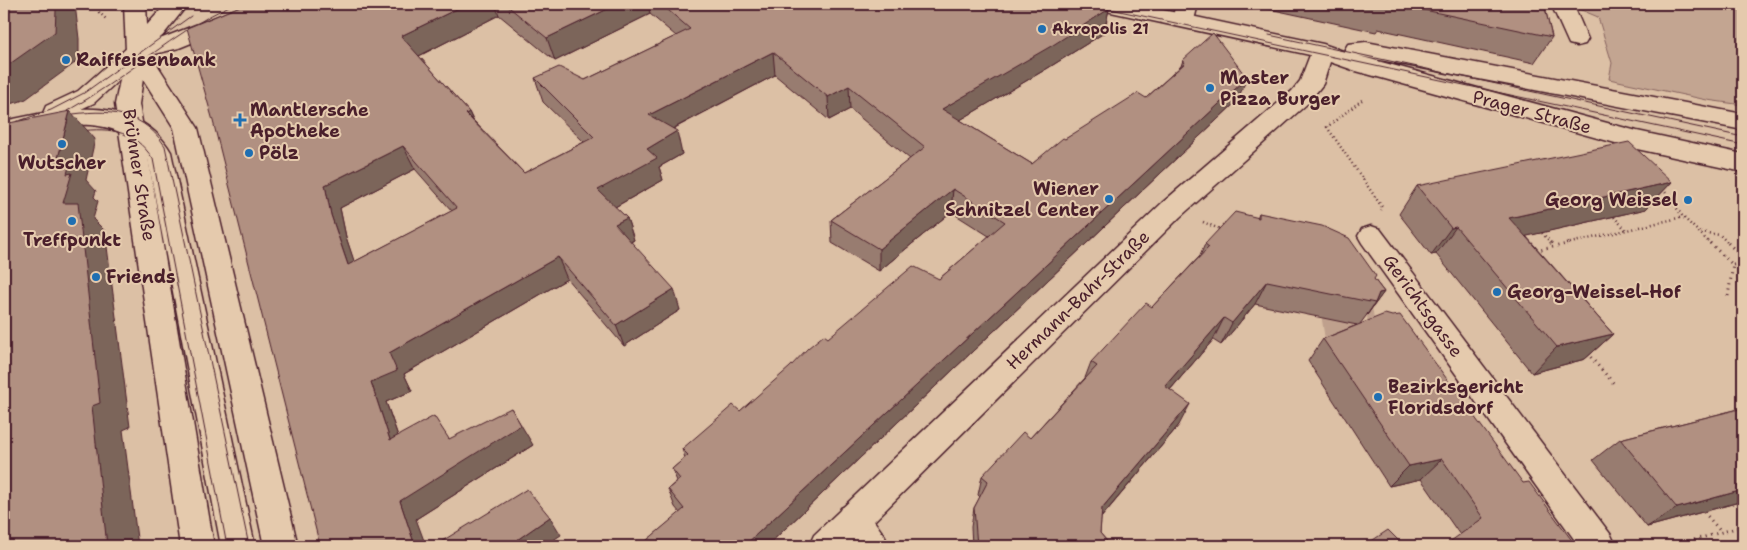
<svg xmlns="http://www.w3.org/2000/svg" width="1747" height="550" viewBox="0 0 1747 550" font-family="'Shantell Sans',sans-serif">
<rect width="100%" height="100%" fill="#dcc0a5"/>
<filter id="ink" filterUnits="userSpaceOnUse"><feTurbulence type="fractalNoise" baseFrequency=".02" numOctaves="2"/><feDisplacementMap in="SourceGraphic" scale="10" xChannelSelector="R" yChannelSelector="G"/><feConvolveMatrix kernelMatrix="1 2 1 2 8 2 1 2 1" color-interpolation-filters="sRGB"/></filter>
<g filter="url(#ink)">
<polygon fill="#c3a591" stroke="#86625e" points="1576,4 1743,4 1743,105 1707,100 1609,79 1612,63 1598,17 1579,9"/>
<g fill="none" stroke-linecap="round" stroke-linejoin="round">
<polyline stroke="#bfa08d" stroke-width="30" stroke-dasharray="30 15" stroke-linecap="butt" points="1324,333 1375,325"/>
<defs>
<g id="minor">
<polygon points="1176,4 1198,4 1194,20 1191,25 1183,27 1175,25 1172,20"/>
<polygon points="1551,4 1573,4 1588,39 1585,44 1577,46 1569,44"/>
<path d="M137,44L145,46L148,51L145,56L94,103L81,109C117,107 153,120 171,152L255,546H221L147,154C110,108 54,128 4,137V121L43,113L46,106L78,91L129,46Z"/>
<polygon points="1371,226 1380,229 1611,535 1616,546 1579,546 1362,243 1358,236 1362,229"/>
<polygon points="853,503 865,508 884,535 889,546 852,546 836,519 841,508"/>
</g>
<g id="major">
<polygon points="124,4 146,4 147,25 166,4 188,4 160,39 249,4 278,4 275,9 179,48 151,55 198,128 298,546 264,546 174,128 143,79 139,104 214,546 180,546 115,104 126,51"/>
<polygon points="1095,4 1135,4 1323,44 1346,52 1345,49 1348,44 1366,42 1743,114 1743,130 1359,56 1637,131 1743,154 1743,172 1637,149 1356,71 1330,62 1323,84 1308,103 1180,217 849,546 809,546 814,535 1162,203 1292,91 1300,81 1310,55 1106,11 1098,9"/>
</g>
</defs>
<use href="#minor" stroke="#4a1f2b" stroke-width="3"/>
<use href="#major" stroke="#4a1f2b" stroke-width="3"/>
<g stroke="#4a1f2b" stroke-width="2.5" stroke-dasharray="1 3" stroke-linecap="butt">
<polyline points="98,4 99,12 107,20"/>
<polyline points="1362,100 1327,127 1382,207 1381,210"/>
<polyline points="1663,189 1683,217 1711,244"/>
<polyline points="1614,217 1626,230"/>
<polyline points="1203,222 1222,230"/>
<polyline points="1701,232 1720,235 1729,244"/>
<polyline points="1542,233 1552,244"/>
<polyline points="1566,244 1683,217"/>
</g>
<g stroke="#4a1f2b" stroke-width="3" stroke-dasharray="1 4.5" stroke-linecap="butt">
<polyline points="1551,243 1554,246"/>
<polyline points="1710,243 1733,265"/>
<polyline points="1728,243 1743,258"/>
<polyline points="1536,251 1571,243"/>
<polyline points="1733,265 1743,263"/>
<polyline points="1728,296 1733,265"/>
<polyline points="1587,353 1616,386"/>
<polyline points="1704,512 1721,532"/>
<polyline points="1673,546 1743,526"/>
</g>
<use href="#minor" fill="#e5caad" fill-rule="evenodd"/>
<use href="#major" fill="#e5caad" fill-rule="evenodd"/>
<g stroke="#4a1f2b" stroke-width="1">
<polyline points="1087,4 1743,145"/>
<polyline points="1269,35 1743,137"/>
<path d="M67,111C125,79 173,32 233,4"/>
<path d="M58,116C100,110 139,106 165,146L249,546"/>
<polyline points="4,126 51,110 84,93 191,16"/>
<path d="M73,132C106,127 133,128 153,159L227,546"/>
</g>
</g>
<g fill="#987c6f" stroke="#4a1f2b" fill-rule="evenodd">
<path d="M245,4H1083L1109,9L1104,33L1048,68L960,120L1032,164L1065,139L1146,98L1181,66L1183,60L1237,101L767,546H640L680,513L675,507L668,489L677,481L672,469L685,458L682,449L740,411L828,338L939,279L989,236L951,212L879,271L832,243L831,220L910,159L850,109L829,120L775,75L673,129L682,154L659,167L663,180L615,207L627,218L634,240L631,242L680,310L624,346L567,279L404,374L412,391L386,402L398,436L450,439L533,445L416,519L320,546ZM650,14L676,36L585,80L535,78L543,102L584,142L524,173L473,120L469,112L419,56L499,15L555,61ZM415,169L452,211L354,262L346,237L340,208Z"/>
<polygon points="1246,4 1544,4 1552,37 1534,63 1378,29 1376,32"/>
<polygon points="1672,182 1646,209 1526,236 1613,334 1585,359 1532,373 1436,254 1431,255 1399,214 1417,186"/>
<polygon points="1259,213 1374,279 1384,292 1360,324 1523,483 1576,546 1460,535 1421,479 1389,486 1308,361 1323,339 1357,325 1255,304 1221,345 1213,340 1170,390 1179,425 1101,518 1100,533 1111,546 972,546 971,527 974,508 980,497 978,495 982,476 1030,438 1085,378 1091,362 1152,307 1200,256 1205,244 1257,218"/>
<polygon points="1743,408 1743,501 1647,527 1593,460 1620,439"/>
</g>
<g fill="#7c655a" stroke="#4a1f2b">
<polygon points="55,4 75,4 79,39 79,60 26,99 18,102 4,105 4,68"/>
<polygon points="467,4 495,4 499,15 413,59 401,36"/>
<polygon points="618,4 648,4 650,14 555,61 547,38"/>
<polygon points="1109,9 1104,33 1048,68 940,132 942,109"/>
<polygon points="773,52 775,75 655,138 649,115"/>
<polygon points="1247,78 1237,101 767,546 744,546"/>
<polygon points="849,86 850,109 829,120 828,97"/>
<polygon points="70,111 95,139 86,180 96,191 94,197 98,201 93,219 105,231 130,427 123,430 138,546 107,546 63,203 56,166"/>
<polygon points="469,112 479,135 466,114"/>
<polygon points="677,131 682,154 659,167 663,180 606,212 598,190 647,149"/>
<polygon points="403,146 415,169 340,208 346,237 363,287 348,265 331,215 325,185"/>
<polygon points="1672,182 1646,209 1488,245 1509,218"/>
<polygon points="953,189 951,212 879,271 879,249"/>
<polygon points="627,218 634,240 622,246 615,224"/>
<polygon points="1456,227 1436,254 1431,255 1451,228"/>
<polygon points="558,257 567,279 404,374 412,391 386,402 406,459 390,440 371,382 389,353"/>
<polygon points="1267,281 1255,304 1221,345 1232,323"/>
<polygon points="674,289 680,310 624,346 616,325"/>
<polygon points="1384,292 1367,315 1375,303 1379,293"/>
<polygon points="1224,318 1213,340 1155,407 1165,386"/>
<polygon points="1613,334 1585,359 1532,373 1557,347"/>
<polygon points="1190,404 1179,425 1093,527 1102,508"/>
<polygon points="511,408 533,445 416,519 426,546 415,546 400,501"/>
<polygon points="1442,459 1421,479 1389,486 1409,466"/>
<polygon points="1743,490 1743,501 1647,527 1677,508"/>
<polygon points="550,517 561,535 544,546 522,546 517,540"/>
</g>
<g fill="#b19081" stroke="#4a1f2b" fill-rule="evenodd">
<polygon points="4,4 55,4 56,11 55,32 4,68"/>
<path d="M245,4H467L401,36L469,112L466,114L524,173L594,137L535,78L559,67L585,80L690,29L661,4H1083L1109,9L1053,45L942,109L1032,164L1063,138L1065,139L1138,93L1146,98L1185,63L1183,60L1213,33L1247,78L744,546H640L684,509L668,489L680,479L672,469L688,455L682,449L733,405L740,411L790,367L808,348L824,335L828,338L913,266L939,279L1005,222L953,189L879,249L831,220L925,147L849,86L828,97L773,52L649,115L677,131L647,149L657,158L598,190L627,218L615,224L674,289L616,325L558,257L389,353L397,371L371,382L390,440L434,416L449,439L511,408L521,425L400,501L415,546H320L213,121L187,28ZM403,146L457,208L348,265L331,215L325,185Z"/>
<polygon points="505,4 618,4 547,38"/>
<polygon points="1381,4 1391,4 1390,6"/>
<polygon points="1396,4 1544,4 1552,37"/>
<polygon points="70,111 56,166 70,163 67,174 72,173 63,203 78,203 100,403 92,406 107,546 4,546 4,124"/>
<polygon points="1629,142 1672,182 1509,218 1613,334 1557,347 1456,227 1451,228 1417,186"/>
<polygon points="1235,212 1259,218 1259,213 1322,226 1349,238 1376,276 1374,279 1384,292 1379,293 1375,303 1267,281 1232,323 1224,318 1165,386 1190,404 1102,508 1100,533 1111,546 977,546 974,508 988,481 982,476 1023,432 1030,438 1097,366 1091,362 1146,303 1152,307 1209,247 1205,244"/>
<polygon points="1385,314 1392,316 1400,315 1523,483 1529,482 1576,546 1444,546 1483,518 1442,459 1409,466 1323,339"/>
<polygon points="1743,408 1743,490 1677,508 1620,439"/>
<polygon points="527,489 550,517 517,540 522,546 434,546"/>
<polygon points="1388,530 1404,546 1364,546"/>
</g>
</g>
<g fill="#1f6fb2" stroke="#e5caad" stroke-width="2">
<circle cx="1042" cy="29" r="5"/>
<circle cx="66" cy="60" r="5"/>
<circle cx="1210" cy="88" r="5"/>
<path d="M237.5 112.5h5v5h5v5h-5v5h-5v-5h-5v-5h5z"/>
<circle cx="62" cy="144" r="5"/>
<circle cx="249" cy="153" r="5"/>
<circle cx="1109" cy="199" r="5"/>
<circle cx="1688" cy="200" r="5"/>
<circle cx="72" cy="221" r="5"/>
<circle cx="96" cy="277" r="5"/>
<circle cx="1497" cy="292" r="5"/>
<circle cx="1378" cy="397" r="5"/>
</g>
<g text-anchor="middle" stroke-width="4" stroke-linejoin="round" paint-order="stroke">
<g font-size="15" font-weight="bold" fill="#4a1f2b" stroke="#e5caad" text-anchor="start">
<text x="1052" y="34">Akropolis 21</text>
</g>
<g font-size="18" font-weight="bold" fill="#4a1f2b" stroke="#e5caad" text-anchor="start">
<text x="76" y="66">Raiffeisenbank</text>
<text x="1220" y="84">Master<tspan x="1220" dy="21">Pizza Burger</tspan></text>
<text x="250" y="116">Mantlersche<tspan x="250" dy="21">Apotheke</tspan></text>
<text x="259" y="159">Pölz</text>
<text x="62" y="169" text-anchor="middle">Wutscher</text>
<text x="1099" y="195" text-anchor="end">Wiener<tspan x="1099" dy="21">Schnitzel Center</tspan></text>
<text x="1678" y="206" text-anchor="end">Georg Weissel</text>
<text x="72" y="246" text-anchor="middle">Treffpunkt</text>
<text x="106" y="283">Friends</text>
<text x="1507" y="298">Georg-Weissel-Hof</text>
<text x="1388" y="393">Bezirksgericht<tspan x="1388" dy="21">Floridsdorf</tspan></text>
</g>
<g font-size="18" fill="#4a1f2b" stroke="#e5caad">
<text transform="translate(1532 112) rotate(15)" y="6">Prager Straße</text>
<text transform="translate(139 175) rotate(81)" y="6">Brünner Straße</text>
<text transform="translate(1078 300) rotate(-44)" y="6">Hermann-Bahr-Straße</text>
<text transform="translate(1423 306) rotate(54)" y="6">Gerichtsgasse</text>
</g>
</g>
<rect width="1747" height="550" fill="none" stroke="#e5caad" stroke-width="20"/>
<rect x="10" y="10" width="1727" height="530" fill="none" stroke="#4a1f2b" stroke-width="2" filter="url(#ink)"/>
</svg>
